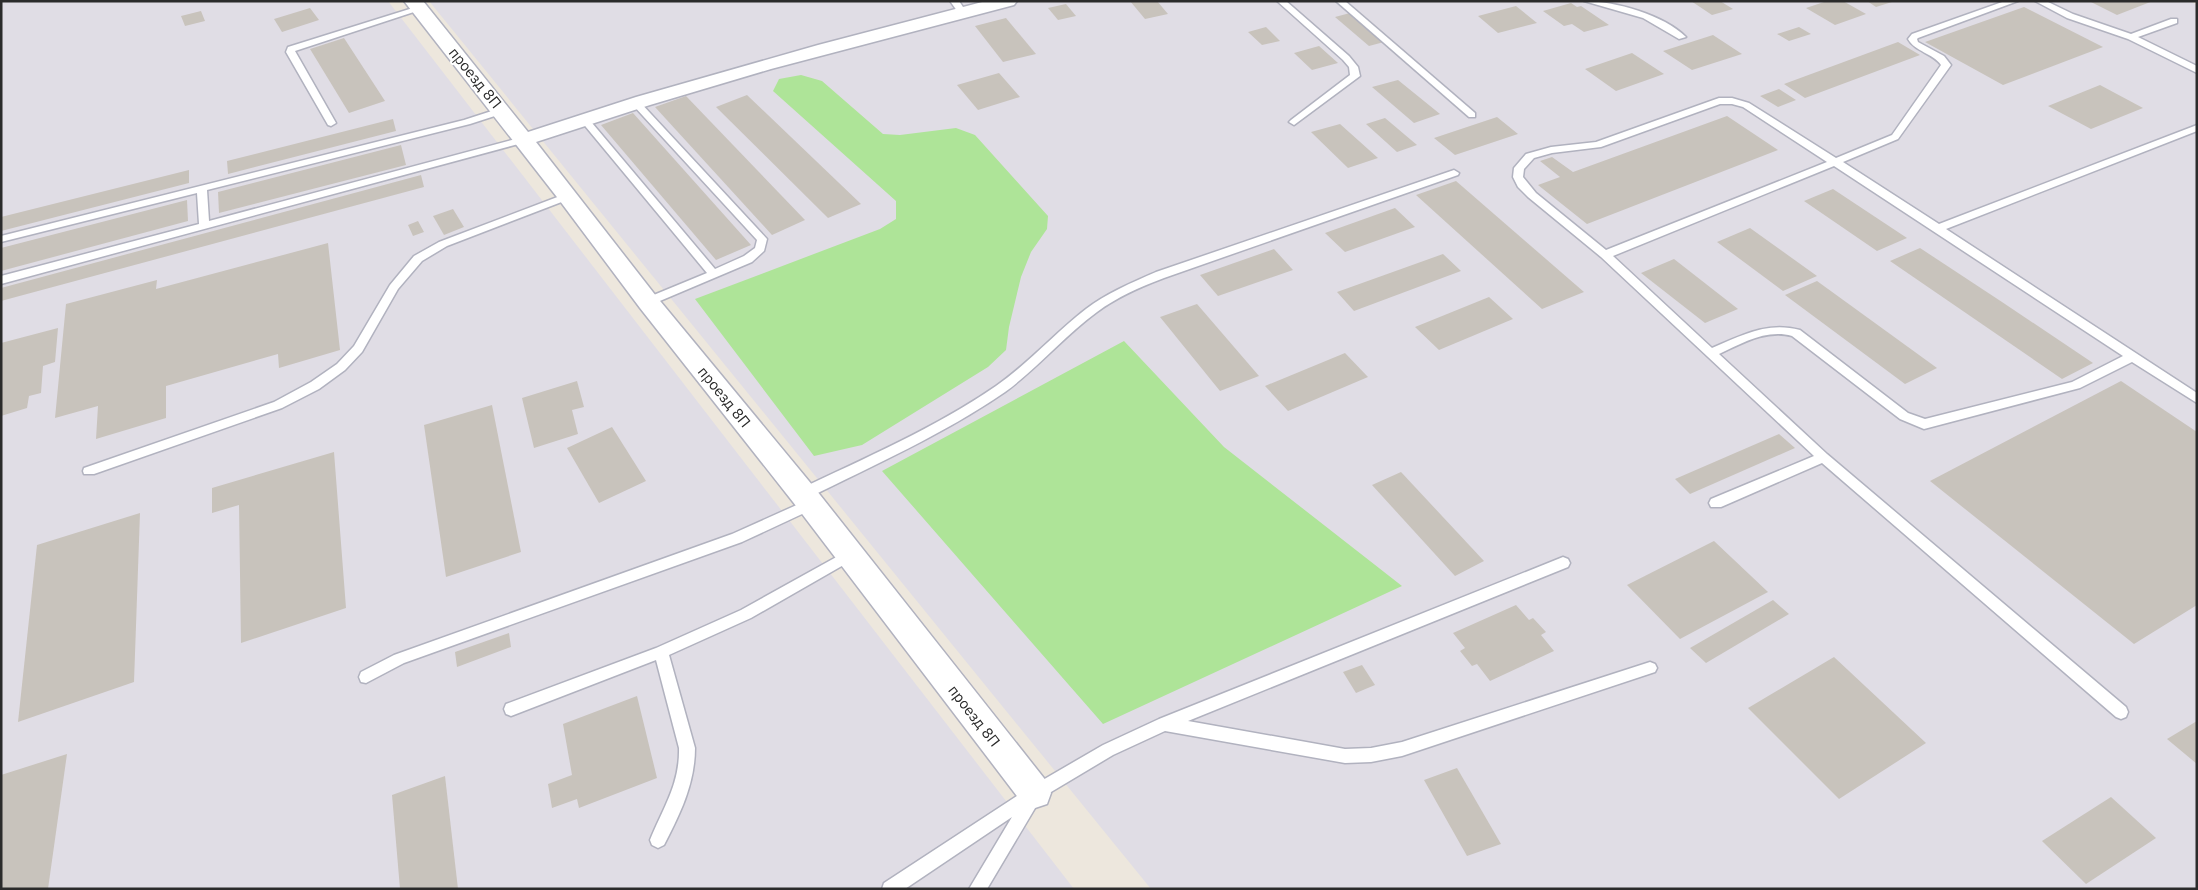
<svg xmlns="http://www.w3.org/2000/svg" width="2198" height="890" viewBox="0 0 2198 890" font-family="'IBM Plex Sans',sans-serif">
<rect width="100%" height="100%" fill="#ede7dd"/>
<g fill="#e0dde5">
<polygon points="1,1 388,1 1074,889 1,889"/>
<polygon points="429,1 2190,1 2197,5 2197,889 1151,889"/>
</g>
<g fill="#aee498">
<polygon points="801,75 822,81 883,134 900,135 956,128 975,135 1048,216 1047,229 1031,252 1021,277 1009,327 1006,350 988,367 862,445 814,456 695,299 880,229 896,219 896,201 773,91 779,79"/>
<polygon points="1124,341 1224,447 1402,586 1103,724 882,471"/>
</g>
<g fill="#c8c3bc">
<polygon points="1130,1 1157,1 1168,14 1145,19"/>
<polygon points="1691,1 1720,1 1733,9 1712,15"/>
<polygon points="1827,1 1843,1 1866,14 1835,25 1806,8"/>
<polygon points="1867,1 1892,1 1892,2 1876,7"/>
<polygon points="2089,1 2153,1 2117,15"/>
<polygon points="1571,3 1577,7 1581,6 1609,25 1584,32 1572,24 1564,26 1543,11"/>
<polygon points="1066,4 1076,16 1058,20 1048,8"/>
<polygon points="1516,6 1537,23 1498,33 1478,16"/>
<polygon points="2024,7 2103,47 2003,85 1925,42"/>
<polygon points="310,8 319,20 282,32 274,19"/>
<polygon points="201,11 205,21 185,26 181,16"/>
<polygon points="1350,13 1384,42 1369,46 1335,17"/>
<polygon points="1006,18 1036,54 1003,62 975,26"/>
<polygon points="1266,27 1280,41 1262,45 1248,32"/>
<polygon points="1799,27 1811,34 1789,41 1777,34"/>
<polygon points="1713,35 1742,54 1692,70 1663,51"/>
<polygon points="344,38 385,101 349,113 310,49"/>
<polygon points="1898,42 1920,55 1805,98 1784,84"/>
<polygon points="1319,46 1338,63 1312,70 1294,53"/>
<polygon points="1632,53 1664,74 1616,91 1585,69"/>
<polygon points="999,73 1020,97 978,110 957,85"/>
<polygon points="1398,80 1440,114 1414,123 1372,87"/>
<polygon points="2100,85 2143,108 2091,129 2048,106"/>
<polygon points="1779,89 1796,100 1778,107 1760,96"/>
<polygon points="747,95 861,204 828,218 716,107"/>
<polygon points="686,96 805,220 772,235 655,107"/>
<polygon points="633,113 751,245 716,260 601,125"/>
<polygon points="1727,116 1778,150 1587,224 1538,185 1560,177 1540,161 1552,157 1573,172"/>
<polygon points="1497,117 1518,134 1455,155 1434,138"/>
<polygon points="1385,118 1417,145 1397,152 1366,124"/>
<polygon points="393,119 396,131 228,174 227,161"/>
<polygon points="1340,124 1378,158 1348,168 1311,132"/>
<polygon points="401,145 406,165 219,213 218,192"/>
<polygon points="189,170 189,183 1,231 1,217"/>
<polygon points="421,175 424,187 1,301 1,288"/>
<polygon points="1456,181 1584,292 1542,309 1416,195"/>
<polygon points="1833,189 1907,238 1877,251 1804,201"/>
<polygon points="187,200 188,221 1,271 1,248"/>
<polygon points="1395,208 1415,227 1345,252 1325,233"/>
<polygon points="453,209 464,227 444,235 433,216"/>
<polygon points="418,221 424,232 413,236 408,225"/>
<polygon points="1750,228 1817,276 1783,291 1717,242"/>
<polygon points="328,243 340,350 279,368 278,354 166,386 166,418 96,439 98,406 55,418 66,304 157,280 156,289"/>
<polygon points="1920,248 2002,302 2093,363 2062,379 1890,261"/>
<polygon points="1274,249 1293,270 1218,296 1200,275"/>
<polygon points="1443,254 1461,271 1354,311 1337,292"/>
<polygon points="1674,259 1738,309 1705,323 1641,273"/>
<polygon points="1817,281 1937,368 1905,384 1785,295"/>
<polygon points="1489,297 1513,319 1439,350 1415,327"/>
<polygon points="1197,304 1259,376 1220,391 1160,317"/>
<polygon points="58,328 55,362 43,366 41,393 29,396 27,408 1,416 1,343"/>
<polygon points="1345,353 1368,377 1288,411 1265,386"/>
<polygon points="577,381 584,407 572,410 578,434 534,448 522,398"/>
<polygon points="2121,381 2197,432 2197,605 2134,644 1930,481"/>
<polygon points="492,405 521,552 446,577 424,425"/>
<polygon points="612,427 646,481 599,503 567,448"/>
<polygon points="1779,434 1795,448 1690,494 1675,479"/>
<polygon points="334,452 346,608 241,643 239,505 212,513 212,488"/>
<polygon points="1401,472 1484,561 1455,576 1372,485"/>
<polygon points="140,513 134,682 18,722 37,545"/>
<polygon points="1714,541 1768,592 1680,639 1627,585"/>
<polygon points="1773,600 1789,614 1706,663 1690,648"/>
<polygon points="1516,605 1529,620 1533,618 1546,632 1541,635 1554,651 1490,681 1477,664 1472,666 1460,651 1465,648 1453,633"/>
<polygon points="509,633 511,647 457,667 455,652"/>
<polygon points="1834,657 1926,743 1839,799 1748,708"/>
<polygon points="1362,665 1375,685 1356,693 1343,672"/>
<polygon points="637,696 657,778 579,808 577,799 552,808 548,784 572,775 563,724"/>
<polygon points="2197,721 2197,764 2167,739"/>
<polygon points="67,754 48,889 1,889 1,775"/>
<polygon points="1457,768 1501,844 1467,856 1424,780"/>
<polygon points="445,776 458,889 400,889 392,795"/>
<polygon points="2111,797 2156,838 2086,884 2042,841"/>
</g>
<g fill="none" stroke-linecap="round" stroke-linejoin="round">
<defs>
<g id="service">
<polygon points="950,1 959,1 967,13 966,15 960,15"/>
<polygon points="1277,1 1286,1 1349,56 1358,67 1360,76 1294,125 1289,122 1291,120 1350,75 1349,67 1343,60"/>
<polygon points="1336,1 1345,1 1475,113 1475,117 1469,117"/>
<path d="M1584,1C1615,1 1664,15 1686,37L1679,39L1643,18Z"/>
<path d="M2005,1H2018L1918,38L1917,39L1918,42L1944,56L1951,65L1898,139L1843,162L1939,224L2197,125V131L1946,229L2197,393V403L2132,362L2080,388L1924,429L1900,419L1792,336C1766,329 1743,343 1719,354L1827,454L2126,707L2128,712L2126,717L2121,719L2116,717L1822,463L1721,507H1711L1709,503L1711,499L1814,456L1601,257L1528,197L1518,187L1513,177L1514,168L1526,154L1551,147L1596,142L1719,98H1732L1749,103L1836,158L1892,135L1941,65C1933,53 1915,52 1908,39L1912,34ZM1720,104H1732L1743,107L1827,162L1606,250L1536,193L1523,177L1524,169L1534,158L1552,153L1601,147ZM1834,166L2123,356L2072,382L1925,419L1908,413L1800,330C1768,321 1742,335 1712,348L1613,256Z"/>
<polygon points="2035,1 2046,1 2073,14 2131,34 2171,19 2177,19 2177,23 2138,37 2197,66 2197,73 2128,39 2067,18"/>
<polygon points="416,7 423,9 295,51 336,123 331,126 328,125 286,52 288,47"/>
<polygon points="635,99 638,100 767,239 764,251 752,262 648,306 644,305 642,302 644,299 707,273 581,121 581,117 587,117 715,269 744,256 755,248 757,240 632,104 630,102"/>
<polygon points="501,108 506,111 504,113 470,124 207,190 209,221 523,137 528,140 526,142 1,284 1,276 199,224 197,193 1,242 1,236 464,120"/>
<path d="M1454,170L1459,173L1458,175L1164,278C1140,287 1117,297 1097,312C1064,336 1038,368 1005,392C944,434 874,465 808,498H798L797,494L798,490C865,458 935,428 996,386C1029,363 1055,333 1086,309C1107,293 1131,283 1156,272Z"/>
<polygon points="568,193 572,194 572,198 447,246 422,261 398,289 362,352 345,370 319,389 282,408 94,474 84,474 83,471 84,468 274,402 311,382 337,364 354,346 390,285 414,256 439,242"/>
<polygon points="810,499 815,500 817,504 815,508 742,542 404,663 366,683 361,682 359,677 361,672 394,655 732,534"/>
<path d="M849,550L854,551L856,555L854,559L751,618L669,655L695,748C695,784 680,814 664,845L658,848L652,845L650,840C663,808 680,784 679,748L656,660L511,716L506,714L504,709L506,704L656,648L741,610Z"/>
<polygon points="1563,557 1568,559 1570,563 1568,567 1188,721 1345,749 1371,748 1402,742 1650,662 1655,664 1657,668 1655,672 1402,756 1371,762 1345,763 1165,731 1113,755 1041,798 987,889 969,889 1012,817 905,889 882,889 884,883 1029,788 1103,745 1159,719"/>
</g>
<polygon id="minor" points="404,1 423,1 528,132 636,97 818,45 986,1 1017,1 1014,5 771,69 650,105 536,142 656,296 813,486 1047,782 1051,793 1047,804 1035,808 1023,804 793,502 640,308 560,201"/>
</defs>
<use href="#service" stroke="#b1b2bf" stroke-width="3"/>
<use href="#minor" stroke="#b1b2bf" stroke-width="3"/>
<use href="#service" fill="#fff" fill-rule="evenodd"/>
<use href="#minor" fill="#fff" fill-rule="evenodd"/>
</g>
<g text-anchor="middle" stroke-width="4" stroke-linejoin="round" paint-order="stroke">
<g font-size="15" fill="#2b2b2b" stroke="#fff">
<text transform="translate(475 78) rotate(51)" y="5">проезд 8П</text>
<text transform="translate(724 397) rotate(51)" y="5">проезд 8П</text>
<text transform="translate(974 716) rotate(52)" y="5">проезд 8П</text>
</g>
</g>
<rect width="2198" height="890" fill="none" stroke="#2b2b2b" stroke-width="5"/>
</svg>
